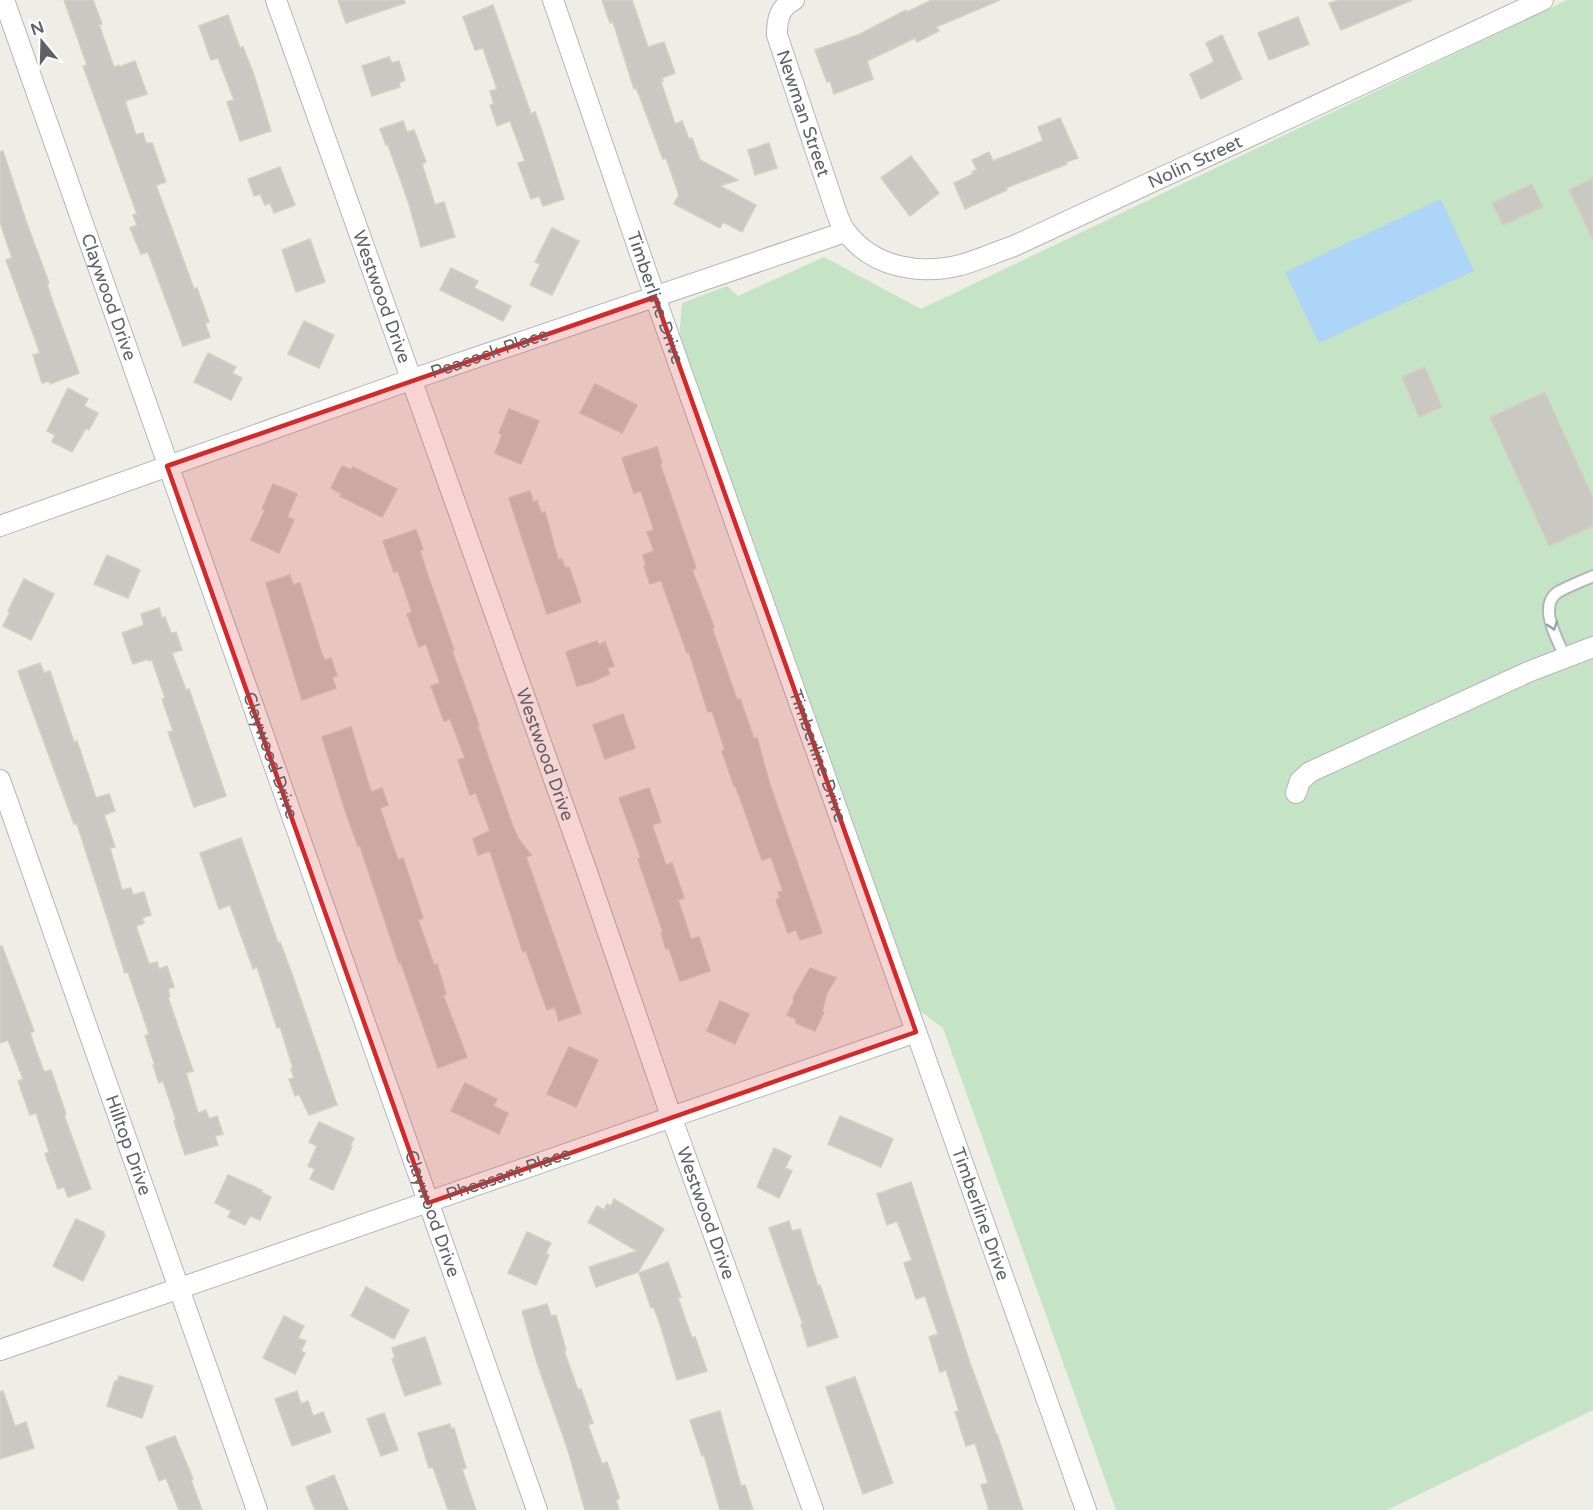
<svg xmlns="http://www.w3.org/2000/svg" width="1593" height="1510" viewBox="0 0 1593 1510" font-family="'Varela Round',sans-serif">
<rect width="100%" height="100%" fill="#eeede6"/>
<polygon fill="#c5e4c6" points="1567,0 1593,0 1593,1410 1387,1510 1116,1510 943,1028 920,1011 755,546 679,340 682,303 727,286 738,296 824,257 921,309"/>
<polygon fill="#add5f7" points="1441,199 1474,271 1319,343 1285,272"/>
<g fill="#cac8c2" stroke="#d3cfc5" stroke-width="1.5">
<polygon points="64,0 93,0 102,24 99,25 114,67 119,65 119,67 135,61 147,94 125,101 136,135 143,133 146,143 152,143 166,182 156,185 194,289 197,288 209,322 205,323 210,337 183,346 148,252 141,254 130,228 137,225 133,215 137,214 83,66 87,65"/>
<polygon points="338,0 404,0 405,3 346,23"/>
<polygon points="602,0 632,0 648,47 664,42 675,73 662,78 663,81 661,82 675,124 682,121 689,139 692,138 700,160 738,180 720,186 756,205 742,232 723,222 720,228 674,204 679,195 666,158 663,159 639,95 636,88 634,89 613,22 610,23"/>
<polygon points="932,0 1000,0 936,27 939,31 917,42 915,38 867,61 873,79 834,94 830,81 827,82 815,50 858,35 906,10 907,12"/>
<polygon points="1340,0 1412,0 1341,30 1329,3"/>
<polygon points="493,5 531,114 535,112 541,128 564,199 543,206 539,196 531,199 518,163 525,161 510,121 497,126 490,105 494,104 490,91 497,89 483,48 475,50 463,17"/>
<polygon points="228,15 240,48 243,47 254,75 271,131 240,141 227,102 234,100 218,58 211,60 199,26"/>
<polygon points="1298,17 1309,44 1269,60 1258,33"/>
<polygon points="1222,35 1242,79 1201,99 1190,74 1214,62 1206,43"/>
<polygon points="389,57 392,63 399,61 405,80 399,83 400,87 372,96 362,66"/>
<polygon points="1060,118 1078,158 1066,162 1067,164 1006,188 1007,190 965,209 954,183 973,174 972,172 977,170 972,160 989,152 993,161 1043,141 1038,127"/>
<polygon points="403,121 407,132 414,130 426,162 422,164 435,205 444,202 455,237 421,247 408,201 388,145 386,145 380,129"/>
<polygon points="769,143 777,168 755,175 748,150"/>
<polygon points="3,151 26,221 49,283 47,284 51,297 79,373 50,384 49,381 42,383 33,355 40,353 6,260 12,258 0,222 0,152"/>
<polygon points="911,156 939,193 910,216 881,178"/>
<polygon points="280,167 295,205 274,213 270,203 265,205 260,194 254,196 248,179"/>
<polygon points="1593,178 1593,240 1569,190"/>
<polygon points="1532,184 1543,207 1503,225 1492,203"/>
<polygon points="552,228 579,241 552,295 530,285 540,264 535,262"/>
<polygon points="310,239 325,282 296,292 282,250"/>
<polygon points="451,268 478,281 474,288 511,306 503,321 440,290"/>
<polygon points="304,321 334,335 319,368 288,354"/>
<polygon points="208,353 236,367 232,373 242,378 231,400 194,382"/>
<polygon points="1425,367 1442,407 1419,417 1402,377"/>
<polygon points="595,384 637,405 622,433 580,413"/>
<polygon points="68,388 88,399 84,406 98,413 89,430 86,428 72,452 52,442 55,435 47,431"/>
<polygon points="1545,392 1593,498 1593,526 1549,546 1490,417"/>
<polygon points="509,409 539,421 521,464 495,453 502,435 499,433"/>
<polygon points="657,447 662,463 660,464 696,568 692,570 714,627 712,628 737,700 740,699 754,739 757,738 770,785 822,933 800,940 796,930 788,933 776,900 780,898 778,892 783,891 771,857 762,860 739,795 735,785 734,786 722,751 725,750 712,711 708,712 689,652 687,653 661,580 650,584 644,566 646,566 643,555 654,551 647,532 654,530 641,491 634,493 622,458"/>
<polygon points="342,466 351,470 353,467 397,489 382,517 340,496 342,494 331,488"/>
<polygon points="273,484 297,494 287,517 294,520 279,553 251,540 265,510 262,509"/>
<polygon points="530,491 533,502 537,501 541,513 545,512 558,560 562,559 565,568 569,567 581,602 547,614 509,498"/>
<polygon points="416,530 423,549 420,551 427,573 454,650 452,651 479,725 477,725 512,824 518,838 531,855 526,857 581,1013 559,1021 555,1007 547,1010 526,951 523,952 490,851 478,855 473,839 490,831 476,793 470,795 458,760 465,758 450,719 444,721 431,686 440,683 426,644 419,647 407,614 412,612 398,571 394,572 383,541"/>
<polygon points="107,555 140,570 128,598 94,584"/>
<polygon points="290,575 293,585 300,583 322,655 325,660 331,658 337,676 332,677 336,688 302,700 266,583"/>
<polygon points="24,579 54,594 31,640 3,626 10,612 8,611"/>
<polygon points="159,608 162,618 165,617 171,633 176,632 182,650 172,653 186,690 189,689 226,796 194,807 168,732 173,731 162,699 165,698 152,660 149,661 148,659 133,664 122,633 144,625 141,614"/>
<polygon points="597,641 599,645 605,642 614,666 607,668 610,674 592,682 577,686 566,652"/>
<polygon points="40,663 44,673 50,671 74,742 77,741 96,798 109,794 115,811 104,815 115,847 110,848 122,890 131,888 133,895 144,892 151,915 142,918 144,923 136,926 149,964 157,962 159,969 167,966 174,987 168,989 170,996 168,997 193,1071 186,1073 198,1113 206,1110 209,1119 217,1116 223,1134 215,1136 218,1145 185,1155 174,1121 176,1120 163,1081 159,1083 153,1065 155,1065 145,1036 149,1034 128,972 125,973 77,824 74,824 18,671"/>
<polygon points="623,714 635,748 605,759 593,725"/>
<polygon points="351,727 371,792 382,788 388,805 380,808 398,860 403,858 423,918 418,920 434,965 437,964 446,994 443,995 467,1057 438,1068 401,963 399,963 360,846 358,846 346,813 322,737"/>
<polygon points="649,788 661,822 652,825 666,865 672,863 684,898 678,900 691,939 699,937 710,971 680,981 669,948 666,949 661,933 663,932 638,859 641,858 619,798"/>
<polygon points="241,838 278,943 280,942 292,974 337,1105 309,1115 299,1094 295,1096 289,1079 294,1078 291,1069 293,1068 280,1027 277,1028 257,967 253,969 230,905 219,909 200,853"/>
<polygon points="0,946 2,946 34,1031 30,1033 44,1072 51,1070 66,1114 64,1115 91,1189 68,1197 64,1187 58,1189 45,1154 49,1152 36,1113 30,1115 18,1081 23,1079 8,1040 0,1043"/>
<polygon points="810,968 836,978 827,993 822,1011 824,1012 815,1031 796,1023 796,1019 787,1015 794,1001 793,998"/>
<polygon points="720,1001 749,1014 735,1044 707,1031"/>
<polygon points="569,1047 598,1060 576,1107 547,1094"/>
<polygon points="465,1083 497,1099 493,1106 508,1113 499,1134 451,1111"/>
<polygon points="840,1116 893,1139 881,1167 828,1144"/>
<polygon points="319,1122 354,1138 350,1146 352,1147 333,1190 310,1179 315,1169 308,1166 317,1146 309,1142"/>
<polygon points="774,1148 791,1156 785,1168 792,1171 779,1198 757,1187"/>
<polygon points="228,1175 262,1190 261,1192 271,1197 260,1220 250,1216 245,1225 228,1217 231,1211 215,1203"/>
<polygon points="911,1182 969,1360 996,1434 997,1434 1023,1510 989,1510 981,1485 988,1483 975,1443 966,1446 955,1412 959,1411 946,1370 940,1372 929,1337 938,1334 925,1296 916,1299 904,1263 912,1260 897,1221 887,1225 877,1194"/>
<polygon points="614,1199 664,1229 638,1272 596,1287 589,1267 637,1251 588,1222 597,1206 604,1210 607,1204 611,1206"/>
<polygon points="76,1219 104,1232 103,1234 105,1235 83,1281 53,1266"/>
<polygon points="789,1221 792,1231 800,1229 818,1286 820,1285 838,1337 808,1347 801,1325 803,1325 769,1228"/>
<polygon points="527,1232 551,1243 546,1253 549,1255 536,1285 508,1273"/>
<polygon points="668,1262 681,1297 678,1298 692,1338 695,1337 707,1371 677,1380 658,1318 653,1307 651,1308 639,1273"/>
<polygon points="366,1287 409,1310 394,1339 351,1316"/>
<polygon points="547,1304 551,1316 556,1315 566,1350 564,1351 578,1390 581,1389 593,1423 588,1425 602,1464 607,1462 619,1497 619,1499 616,1500 619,1510 585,1510 567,1447 537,1363 522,1311"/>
<polygon points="284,1316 304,1326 298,1338 306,1341 301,1351 305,1353 295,1374 263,1358"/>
<polygon points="425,1337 441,1384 405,1396 392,1359 395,1358 392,1348"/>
<polygon points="119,1376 153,1386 142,1418 107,1406 115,1381 117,1382"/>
<polygon points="855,1377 893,1483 863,1494 826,1387"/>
<polygon points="3,1391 15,1426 26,1422 34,1448 0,1459 0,1392"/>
<polygon points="297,1391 301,1404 308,1401 313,1416 323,1412 331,1432 292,1446 275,1399"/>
<polygon points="720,1411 741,1486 745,1485 753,1510 720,1510 704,1455 702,1456 690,1420"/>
<polygon points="384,1413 398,1450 381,1456 367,1419"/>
<polygon points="450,1424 451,1429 454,1428 466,1468 462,1469 476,1510 448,1510 433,1467 429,1468 418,1433"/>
<polygon points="175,1436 193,1479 191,1480 202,1510 179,1510 166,1478 159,1481 146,1447"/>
<polygon points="334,1475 348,1510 315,1510 306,1487"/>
</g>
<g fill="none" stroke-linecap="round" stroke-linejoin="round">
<defs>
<path id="service" d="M1565,657C1558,640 1537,606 1558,592C1569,586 1582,581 1593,576"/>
<g id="minor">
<path id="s1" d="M4,0L537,1510"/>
<path id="s2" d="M276,0L586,869L671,1116L813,1510"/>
<path id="s3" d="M553,0L655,297L1086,1510"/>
<path id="s4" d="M794,0C779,8 777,19 777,35L835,208C838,216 841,227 847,233C874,268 920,275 961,265C979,260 996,252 1014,246L1543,0"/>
<path id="s5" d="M0,526L410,380L845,232"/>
<path id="s6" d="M0,780L257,1510"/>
<polyline points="1296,793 1300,781 1310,772 1528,672 1593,647"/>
<path id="s7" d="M0,1350C306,1246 610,1137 916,1032"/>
</g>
</defs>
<use href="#service" stroke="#b3b6b9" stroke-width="14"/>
<use href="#minor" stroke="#b3b6b9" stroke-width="22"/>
<use href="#service" stroke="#fff" stroke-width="10"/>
<use href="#minor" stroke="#fff" stroke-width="20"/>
</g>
<defs><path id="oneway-chevron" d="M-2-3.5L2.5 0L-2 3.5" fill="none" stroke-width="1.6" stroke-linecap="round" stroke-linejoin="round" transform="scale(1.5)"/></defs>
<use stroke="#9ea0a3" href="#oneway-chevron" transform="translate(1553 626) rotate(71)"/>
<path fill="#d62828" fill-opacity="0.2" stroke="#d62828" stroke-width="4.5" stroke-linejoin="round" d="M655,297L916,1032L428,1203L167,466Z"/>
<g text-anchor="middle" stroke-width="4.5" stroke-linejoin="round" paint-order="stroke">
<g font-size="18" fill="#5e6165" stroke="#fff">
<text dy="6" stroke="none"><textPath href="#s4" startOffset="124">Newman Street</textPath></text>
<text dy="6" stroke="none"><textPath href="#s4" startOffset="633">Nolin Street</textPath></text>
<text dy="6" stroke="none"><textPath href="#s1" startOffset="315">Claywood Drive</textPath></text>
<text dy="6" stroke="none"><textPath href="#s2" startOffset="315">Westwood Drive</textPath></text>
<text dy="6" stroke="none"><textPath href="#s3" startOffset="315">Timberline Drive</textPath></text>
<text dy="6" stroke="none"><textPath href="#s5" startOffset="519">Peacock Place</textPath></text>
<text dy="6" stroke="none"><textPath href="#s1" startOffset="801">Claywood Drive</textPath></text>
<text dy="6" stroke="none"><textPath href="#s2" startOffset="801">Westwood Drive</textPath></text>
<text dy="6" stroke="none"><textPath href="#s3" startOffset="801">Timberline Drive</textPath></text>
<text dy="6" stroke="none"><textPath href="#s6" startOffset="387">Hilltop Drive</textPath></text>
<text dy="6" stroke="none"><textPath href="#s7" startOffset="538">Pheasant Place</textPath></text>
<text dy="6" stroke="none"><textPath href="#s2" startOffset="1287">Westwood Drive</textPath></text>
<text dy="6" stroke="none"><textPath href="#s1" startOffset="1287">Claywood Drive</textPath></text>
<text dy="6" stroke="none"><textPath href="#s3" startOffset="1287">Timberline Drive</textPath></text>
</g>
</g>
<g transform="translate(42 42) rotate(341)" stroke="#ffffff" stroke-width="4.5" paint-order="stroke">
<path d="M0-4.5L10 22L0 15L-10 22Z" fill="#5e6165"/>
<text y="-9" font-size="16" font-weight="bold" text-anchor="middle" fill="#5e6165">N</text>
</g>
</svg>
